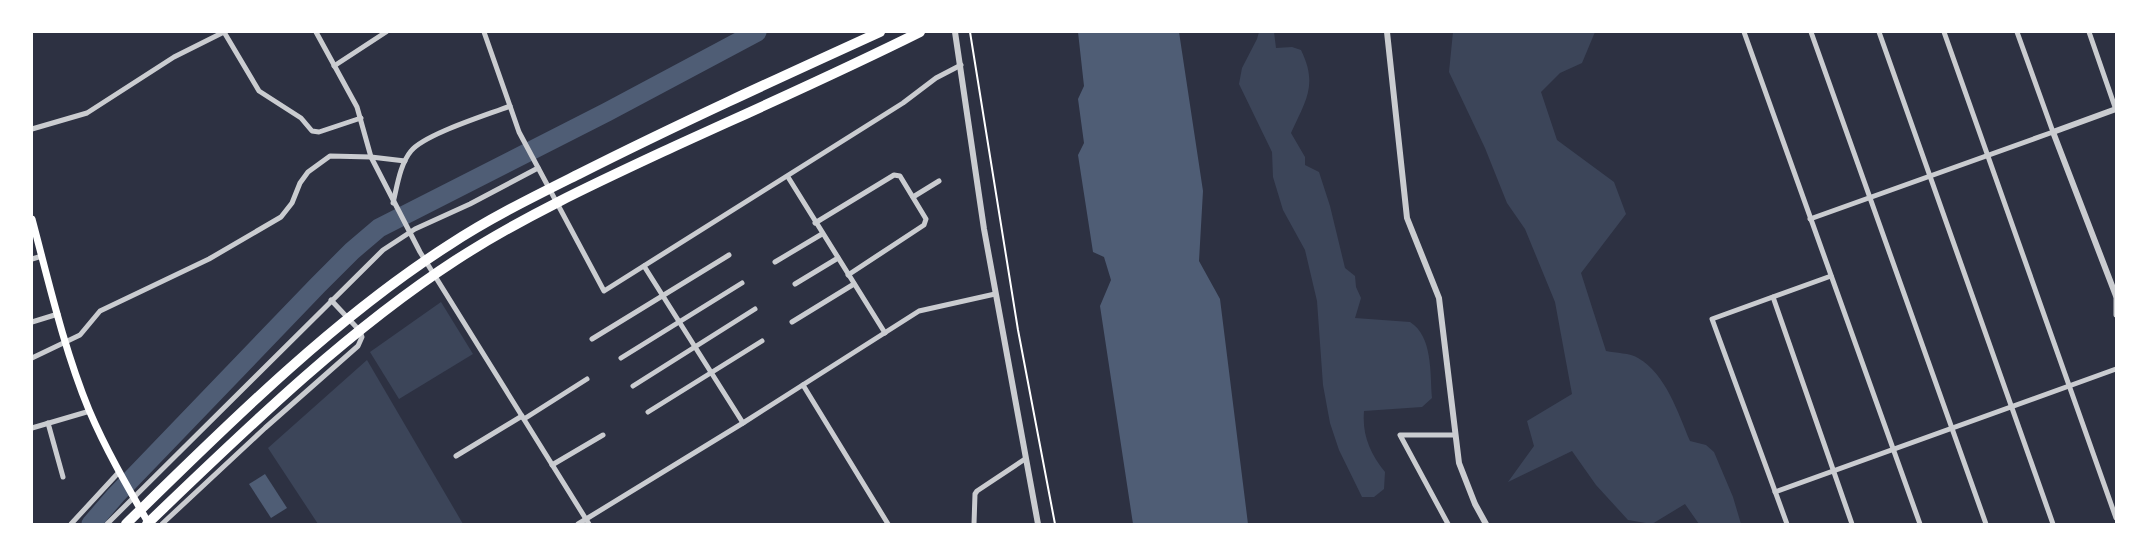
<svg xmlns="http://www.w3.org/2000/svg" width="2148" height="556" viewBox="0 0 2148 556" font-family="Signika,sans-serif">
<rect width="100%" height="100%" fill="#2d3142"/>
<g fill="#3c4559">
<path d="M1259,32H1274L1276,48L1292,47L1301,50C1318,85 1306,100 1291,133L1305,157V165L1319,172L1330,206L1345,268L1355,276L1356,287L1361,298L1355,318L1410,322C1433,336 1430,374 1432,398L1422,407L1364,411C1362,435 1370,453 1385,472L1384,489L1374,497H1362L1339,450L1330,423L1323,385L1317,301L1305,250L1283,210L1273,177L1272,152L1239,84L1242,68L1257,39Z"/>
<path d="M1453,32H1595L1582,63L1560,73L1541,92L1557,140L1614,182L1626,214L1581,273L1606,351C1616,353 1630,353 1638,358C1666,374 1678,413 1690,441L1706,445L1714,452L1733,497L1741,524H1699L1685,504L1652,524L1628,520L1596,485L1572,451L1508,482L1534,446L1527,421L1572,394L1555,302L1525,229L1507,203L1485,148L1449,72Z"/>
<polygon points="441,302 473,354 399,399 370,352"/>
<polygon points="367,360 463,524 318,524 268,448"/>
</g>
<g fill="#4f5d75">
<polygon points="1078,32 1179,32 1203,191 1199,261 1220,299 1248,524 1133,524 1100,306 1111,280 1104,257 1093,252 1078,155 1084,143 1078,99 1084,86"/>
<polygon points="265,474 287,508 271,518 249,484"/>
</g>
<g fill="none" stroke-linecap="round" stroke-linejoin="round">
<polyline stroke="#4f5d75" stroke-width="19" points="91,524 116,495 318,285 352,251 379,228 607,112 757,32"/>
<polyline stroke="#fff" stroke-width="2" points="970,32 1018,330 1055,524"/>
<g stroke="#caccd0" stroke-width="5">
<polyline points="224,32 259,91 301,118 312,131 319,132 361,118"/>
<polyline points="316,32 357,107 371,157 420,252 589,524"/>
<polyline points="484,32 510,106"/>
<polyline points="1744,32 1920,524"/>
<polyline points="1811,32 1986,524"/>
<polyline points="1879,32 2053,524"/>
<polyline points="1944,32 2116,518"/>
<polyline points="2089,32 2116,110"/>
<polyline points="334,66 386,32"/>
<polyline points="32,129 87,113 174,57 224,32"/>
<polyline points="788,177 885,333"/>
<polyline points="913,197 939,181"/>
<path d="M393,203C397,187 400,164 411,151C425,134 487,115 510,106L519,132L604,291L903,103L936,78L961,65"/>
<polyline points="1810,219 2053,132 2017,32"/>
<polyline points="815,223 894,175 900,176 926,219 924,225 848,275"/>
<polyline points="32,259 42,256"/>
<polyline points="775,262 822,234"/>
<polyline points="644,266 743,423"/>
<polyline points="795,284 838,258"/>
<polyline points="1773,297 1852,524"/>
<polyline points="2116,297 2116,315"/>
<polyline points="32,322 58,314"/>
<polyline points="792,322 854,284"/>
<polyline points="592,339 729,255"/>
<polyline points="32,358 80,335 100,311 209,259 281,217 292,203 300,183 308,172 330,156 371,157 405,161"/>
<polyline points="621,358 742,283"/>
<polyline points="803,385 888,524"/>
<polyline points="633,386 755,309"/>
<polyline points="648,412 762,341"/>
<polyline points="524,419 587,379"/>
<polyline points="48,423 63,477"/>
<polyline points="32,428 90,411"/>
<polyline points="456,456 522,416"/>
<polyline points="552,465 603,435"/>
<polyline points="1775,492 2116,369"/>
<polyline points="71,524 119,472"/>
<polyline points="107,524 383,250 415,229 470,204 538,168"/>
<polyline points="162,524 265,428 358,346 362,337 360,331 331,300"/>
<polyline points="578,524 743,423 919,311 995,294"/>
<polyline points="974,524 975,494 977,491 1025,459"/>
<polyline points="1448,524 1400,435 1455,435"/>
<polyline points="1787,524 1712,319 1831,276"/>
</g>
<g stroke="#caccd0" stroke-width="6">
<polyline points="955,32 984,229 1038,524"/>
<polyline points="1387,32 1407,218 1439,298 1459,463 1475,504 1486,524"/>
<polyline points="2116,109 2053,132 2116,296"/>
</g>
<path stroke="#fff" stroke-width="7" d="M32,219C49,283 64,349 89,410C106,450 127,486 149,524"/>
<g stroke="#fff" stroke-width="10">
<path d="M126,524C224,428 333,319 449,245C490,218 535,196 579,174C678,124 779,78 880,32"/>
<path d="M147,524C242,433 345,332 456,260C524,216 598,182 671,148C754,110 838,73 920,32"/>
</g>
</g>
<rect width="2148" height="556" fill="none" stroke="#ffffff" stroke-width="66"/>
</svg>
